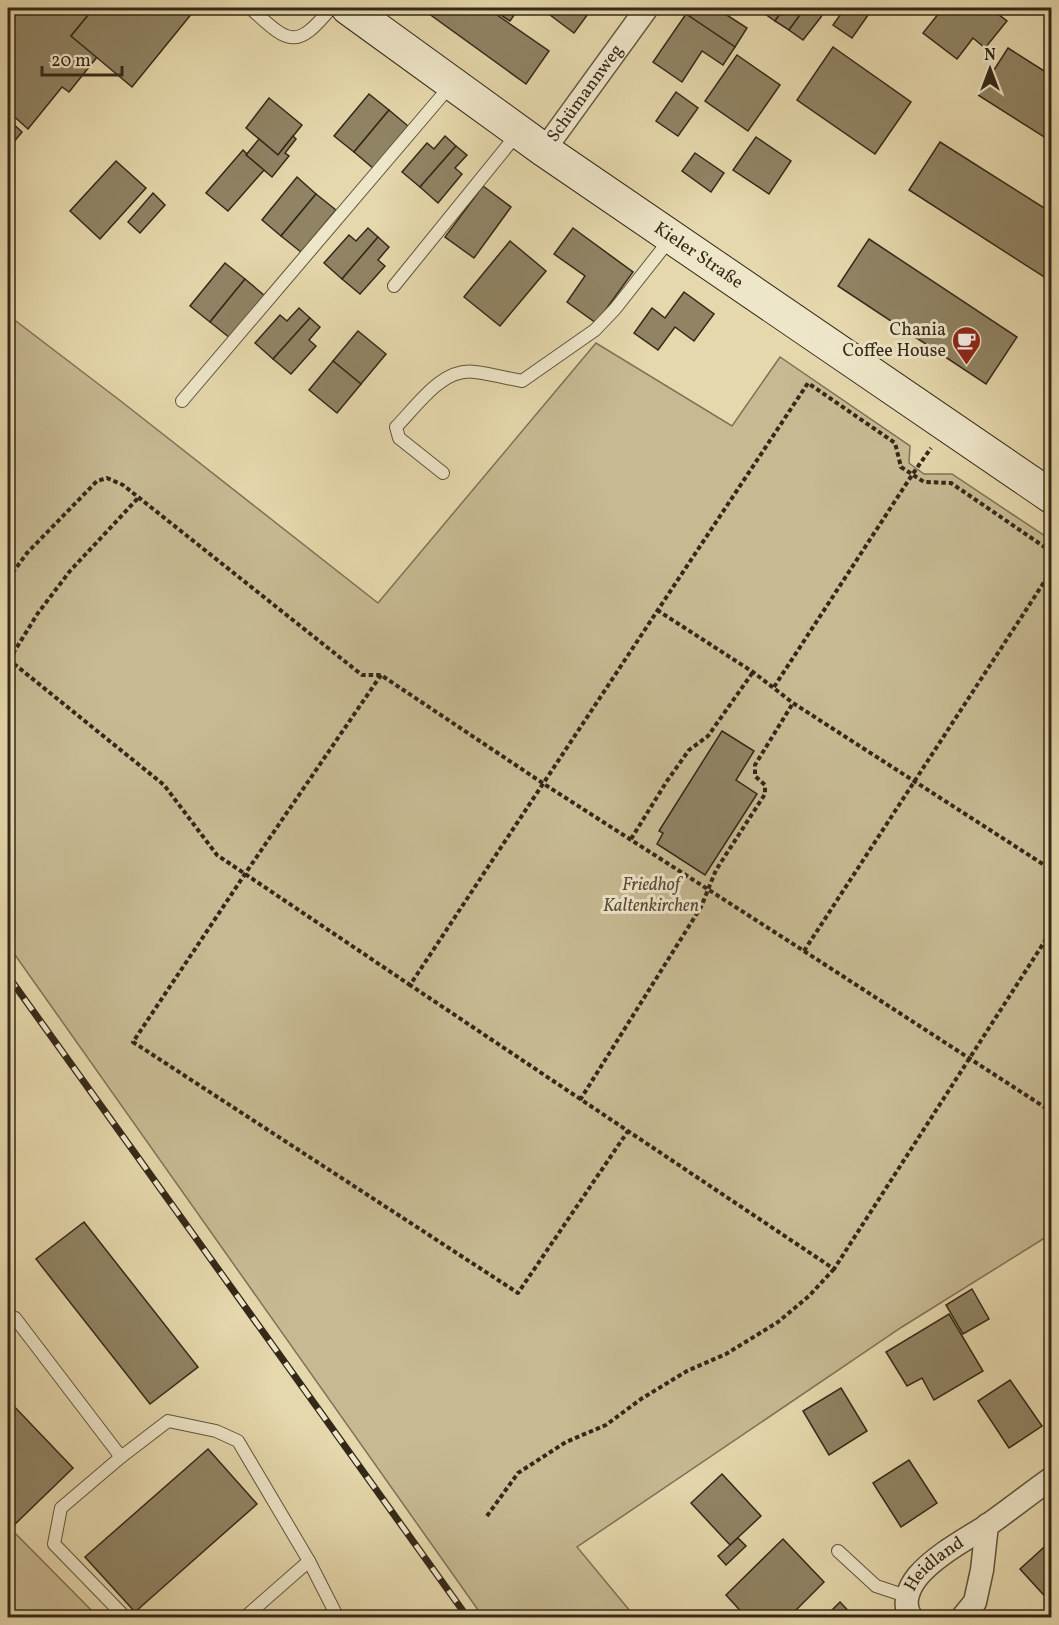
<svg xmlns="http://www.w3.org/2000/svg" width="1059" height="1625" viewBox="0 0 1059 1625" font-family="Vollkorn,serif">
<rect width="100%" height="100%" fill="#e5d8ac"/>
<filter id="stains"><feTurbulence type="fractalNoise" baseFrequency=".00333" numOctaves="4"/><feColorMatrix values="0 0 0 0 .2 0 0 0 0 .09 0 0 0 0 .02 0 0 0 .5 -.17"/></filter>
<radialGradient id="worn" r=".72"><stop offset=".6" stop-color="#630" stop-opacity="0"/><stop offset="1" stop-color="#630" stop-opacity=".3"/></radialGradient>
<g fill="#c7ba93" stroke="#7e7156" stroke-width="1.5">
<path d="M8,315L122,402L378,603L596,343L732,426L780,357L910,446L909,463L924,474H952L1051,540V1234L902,1327L577,1547L635,1617H483L8,945Z"/>
<path d="M8,1526L98,1617H8Z"/>
</g>
<g fill="#908465" stroke="#342818" stroke-width="1.5">
<path d="M17,8H94L71,36L97,57L69,92L62,87L28,129L8,111V19Z"/>
<path d="M94,8H216L217,13L193,12L132,87L71,36Z"/>
<path d="M421,8H487L549,51L526,84Z"/>
<path d="M490,8H519L510,21Z"/>
<path d="M550,8H588L591,10L574,33L546,12Z"/>
<path d="M690,8H716L747,28L735,47L686,14Z"/>
<path d="M764,8H784L775,21L761,11Z"/>
<path d="M784,8H805L789,30L775,21Z"/>
<path d="M805,8H825L821,17L803,40L789,30Z"/>
<path d="M845,8H873L852,38L833,25Z"/>
<path d="M943,8H990L1007,21L985,48L973,38L957,59L923,33Z"/>
<path d="M686,14L735,47L723,65L702,51L682,82L653,62Z"/>
<path d="M833,47L911,102L875,154L797,100Z"/>
<path d="M1008,48L1052,76V142L978,95Z"/>
<path d="M737,55L780,85L748,131L705,101Z"/>
<path d="M676,92L698,108L678,136L656,121Z"/>
<path d="M369,94L389,110L354,152L334,136Z"/>
<path d="M269,98L302,125L278,155L246,128Z"/>
<path d="M389,110L408,126L374,169L354,152Z"/>
<path d="M8,119L22,132L8,149Z"/>
<path d="M293,136L296,139L285,153L289,156L272,177L246,155L259,139L278,155Z"/>
<path d="M445,136L456,146L420,187L402,172L427,143L434,149Z"/>
<path d="M756,137L791,161L769,194L733,170Z"/>
<path d="M940,142L1052,213V282L909,190Z"/>
<path d="M456,146L467,155L455,168L462,174L438,203L420,187Z"/>
<path d="M243,150L247,154L246,155L264,170L228,211L206,193Z"/>
<path d="M695,153L724,173L711,192L682,171Z"/>
<path d="M116,161L146,188L100,239L70,211Z"/>
<path d="M297,177L316,194L281,236L262,220Z"/>
<path d="M483,186L511,207L474,258L445,237Z"/>
<path d="M153,193L165,205L140,233L128,222Z"/>
<path d="M316,194L336,210L301,252L281,236Z"/>
<path d="M368,228L378,237L342,279L324,263L349,235L356,241Z"/>
<path d="M573,228L633,272L596,323L567,302L585,276L554,254Z"/>
<path d="M378,237L389,247L378,260L385,266L360,294L342,279Z"/>
<path d="M869,239L1017,337L986,384L838,286Z"/>
<path d="M510,241L546,271L500,326L464,297Z"/>
<path d="M225,263L245,279L210,322L190,306Z"/>
<path d="M245,279L265,296L230,338L210,322Z"/>
<path d="M684,292L714,314L694,341L675,327L658,350L634,333L652,308L665,318Z"/>
<path d="M299,308L310,318L273,359L255,343L280,315L287,321Z"/>
<path d="M310,318L320,327L309,340L316,346L291,374L273,359Z"/>
<path d="M358,331L386,354L361,384L333,361Z"/>
<path d="M333,361L361,384L337,413L309,390Z"/>
<path d="M722,731L754,751L736,780L757,794L705,875L657,844L663,833L659,831Z"/>
<path d="M84,1222L198,1367L150,1404L36,1259Z"/>
<path d="M972,1289L989,1319L963,1334L946,1305Z"/>
<path d="M949,1314L983,1371L934,1400L922,1378L907,1386L886,1352Z"/>
<path d="M1010,1380L1042,1426L1009,1448L978,1401Z"/>
<path d="M841,1388L867,1431L829,1455L803,1411Z"/>
<path d="M8,1400L73,1468L11,1528L8,1525Z"/>
<path d="M208,1449L257,1504L135,1612L85,1557Z"/>
<path d="M909,1460L937,1503L901,1527L873,1483Z"/>
<path d="M722,1474L761,1516L730,1545L691,1503Z"/>
<path d="M738,1538L746,1546L726,1565L718,1556Z"/>
<path d="M783,1539L824,1582L788,1618H747L726,1595Z"/>
<path d="M1052,1540V1604L1020,1569Z"/>
<path d="M840,1602L855,1618H824Z"/>
</g>
<g fill="none" stroke-linecap="round" stroke-linejoin="round">
<defs>
<g id="service">
<path d="M250,8C288,42 295,52 331,8"/>
<path d="M394,286L518,133"/>
<path d="M182,401L451,85"/>
<path d="M443,473L399,438L396,427C417,406 442,367 475,372C491,374 506,378 522,381L595,330L615,309L671,238"/>
<path d="M15,1318L121,1457L61,1508L54,1544L126,1618"/>
<path d="M121,1457L168,1421L216,1431L238,1441L309,1561L244,1618"/>
<path d="M838,1551L876,1586L906,1596"/>
<path d="M309,1561L338,1618"/>
</g>
<g id="minor">
<path id="s1" d="M544,150L647,8"/>
<path id="s2" d="M912,1618C901,1605 909,1587 918,1576C935,1556 963,1541 985,1527C1008,1511 1029,1494 1052,1478"/>
<path d="M962,1618L975,1602L982,1570L987,1525"/>
</g>
<g id="secondary">
<path id="s3" d="M348,8L544,150L1052,497"/>
</g>
</defs>
<use href="#service" stroke="#60543d" stroke-width="14"/>
<use href="#minor" stroke="#60543d" stroke-width="25"/>
<use href="#secondary" stroke="#342818" stroke-width="35"/>
<g stroke="#342818" stroke-width="4" stroke-dasharray="4.5 3" stroke-linecap="butt">
<path d="M1052,552L951,483L924,482L901,467L895,443L808,383L410,985L834,1269L1052,930"/>
<path d="M8,579L27,553L97,481L107,478L123,485L362,675H381L544,784L804,951L1052,1112"/>
<path d="M657,610L753,672L793,703L1052,870"/>
<path d="M8,659L164,785L217,855L410,985"/>
<path d="M9,660L38,613L70,571L139,497"/>
<path d="M381,675L245,874L133,1042L518,1293L628,1131"/>
<path d="M774,687L912,475L931,448"/>
<path d="M631,839L667,781L689,750L708,736L753,672"/>
<path d="M804,951L1052,570"/>
<path d="M580,1100L701,907L716,870L765,794V785L755,776V765L793,703"/>
<path d="M487,1516L518,1473L566,1442L606,1425L641,1399L687,1371L726,1354L778,1322L809,1296L834,1269"/>
</g>
<use href="#service" stroke="#eee6c9" stroke-width="12"/>
<use href="#minor" stroke="#eee6c9" stroke-width="22"/>
<use href="#secondary" stroke="#eee6c9" stroke-width="33"/>
<defs>
<path id="rail" d="M8,976L468,1618"/>
</defs>
<use href="#rail" stroke="#342818" stroke-width="7"/>
<use href="#rail" stroke="#eee6c9" stroke-width="4.5" stroke-dasharray="14" stroke-linecap="butt"/>
</g>
<defs>
<symbol id="cafe-pin" viewBox="-11 -11 22 30"><path d="M0 17L-7.5 6A9.5 9.5 0 1 1 7.5 6Z" fill="#8f2418" stroke="#eee6c9"/><path d="M-5.5-4.5H6V0H3Q3 3.5 0 3.5H-2.5Q-5.5 3.5-5.5 0ZM3-3.2v2h1.7v-2ZM-6 4.5H4V6H-6Z" fill="#fff"/></symbol>
</defs>
<g fill-rule="evenodd">
<use href="#cafe-pin" x="950" y="324" width="33" height="45"/>
</g>
<g text-anchor="middle" dominant-baseline="central" stroke-width="6" stroke-linejoin="round" paint-order="stroke">
<g font-size="18" fill="#342818" stroke="#eee6c9">
<text stroke="none"><textPath href="#s1" startOffset="70">Schümannweg</textPath></text>
<text stroke="none"><textPath href="#s3" startOffset="429">Kieler Straße</textPath></text>
<text stroke="none"><textPath href="#s2" startOffset="66">Heidland</textPath></text>
</g>
<g font-size="18" fill="#342818" stroke="#eee6c9" text-anchor="end">
<text x="946" y="330">Chania<tspan x="946" dy="21">Coffee House</tspan></text>
</g>
<g font-size="18" font-style="italic" fill="#594c37" stroke="#eee6c9">
<text x="651" y="885">Friedhof<tspan x="651" dy="21">Kaltenkirchen</tspan></text>
</g>
</g>
<rect width="1059" height="1625" fill="none" stroke="#e5d8ac" stroke-width="30"/>
<rect x="9" y="9" width="1041" height="1607" fill="none" stroke="#342818" stroke-width="3"/>
<rect x="15" y="15" width="1029" height="1595" fill="none" stroke="#342818" stroke-width="1.5"/>
<g transform="translate(990 69)" stroke="#eee6c9" stroke-width="4.5" paint-order="stroke">
<path d="M0-4.5L10 22L0 15L-10 22Z" fill="#342818"/>
<text y="-9" font-size="16" font-weight="bold" text-anchor="middle" fill="#342818">N</text>
</g>
<path d="M42 66v9h80v-9" fill="none" stroke="#342818" stroke-width="3"/>
<text x="51" y="66" font-size="18" fill="#342818" stroke="#eee6c9" stroke-width="4.5" paint-order="stroke">20 m</text>
<rect width="100%" height="100%" filter="url(#stains)"/>
<rect width="100%" height="100%" fill="url(#worn)"/>
</svg>
